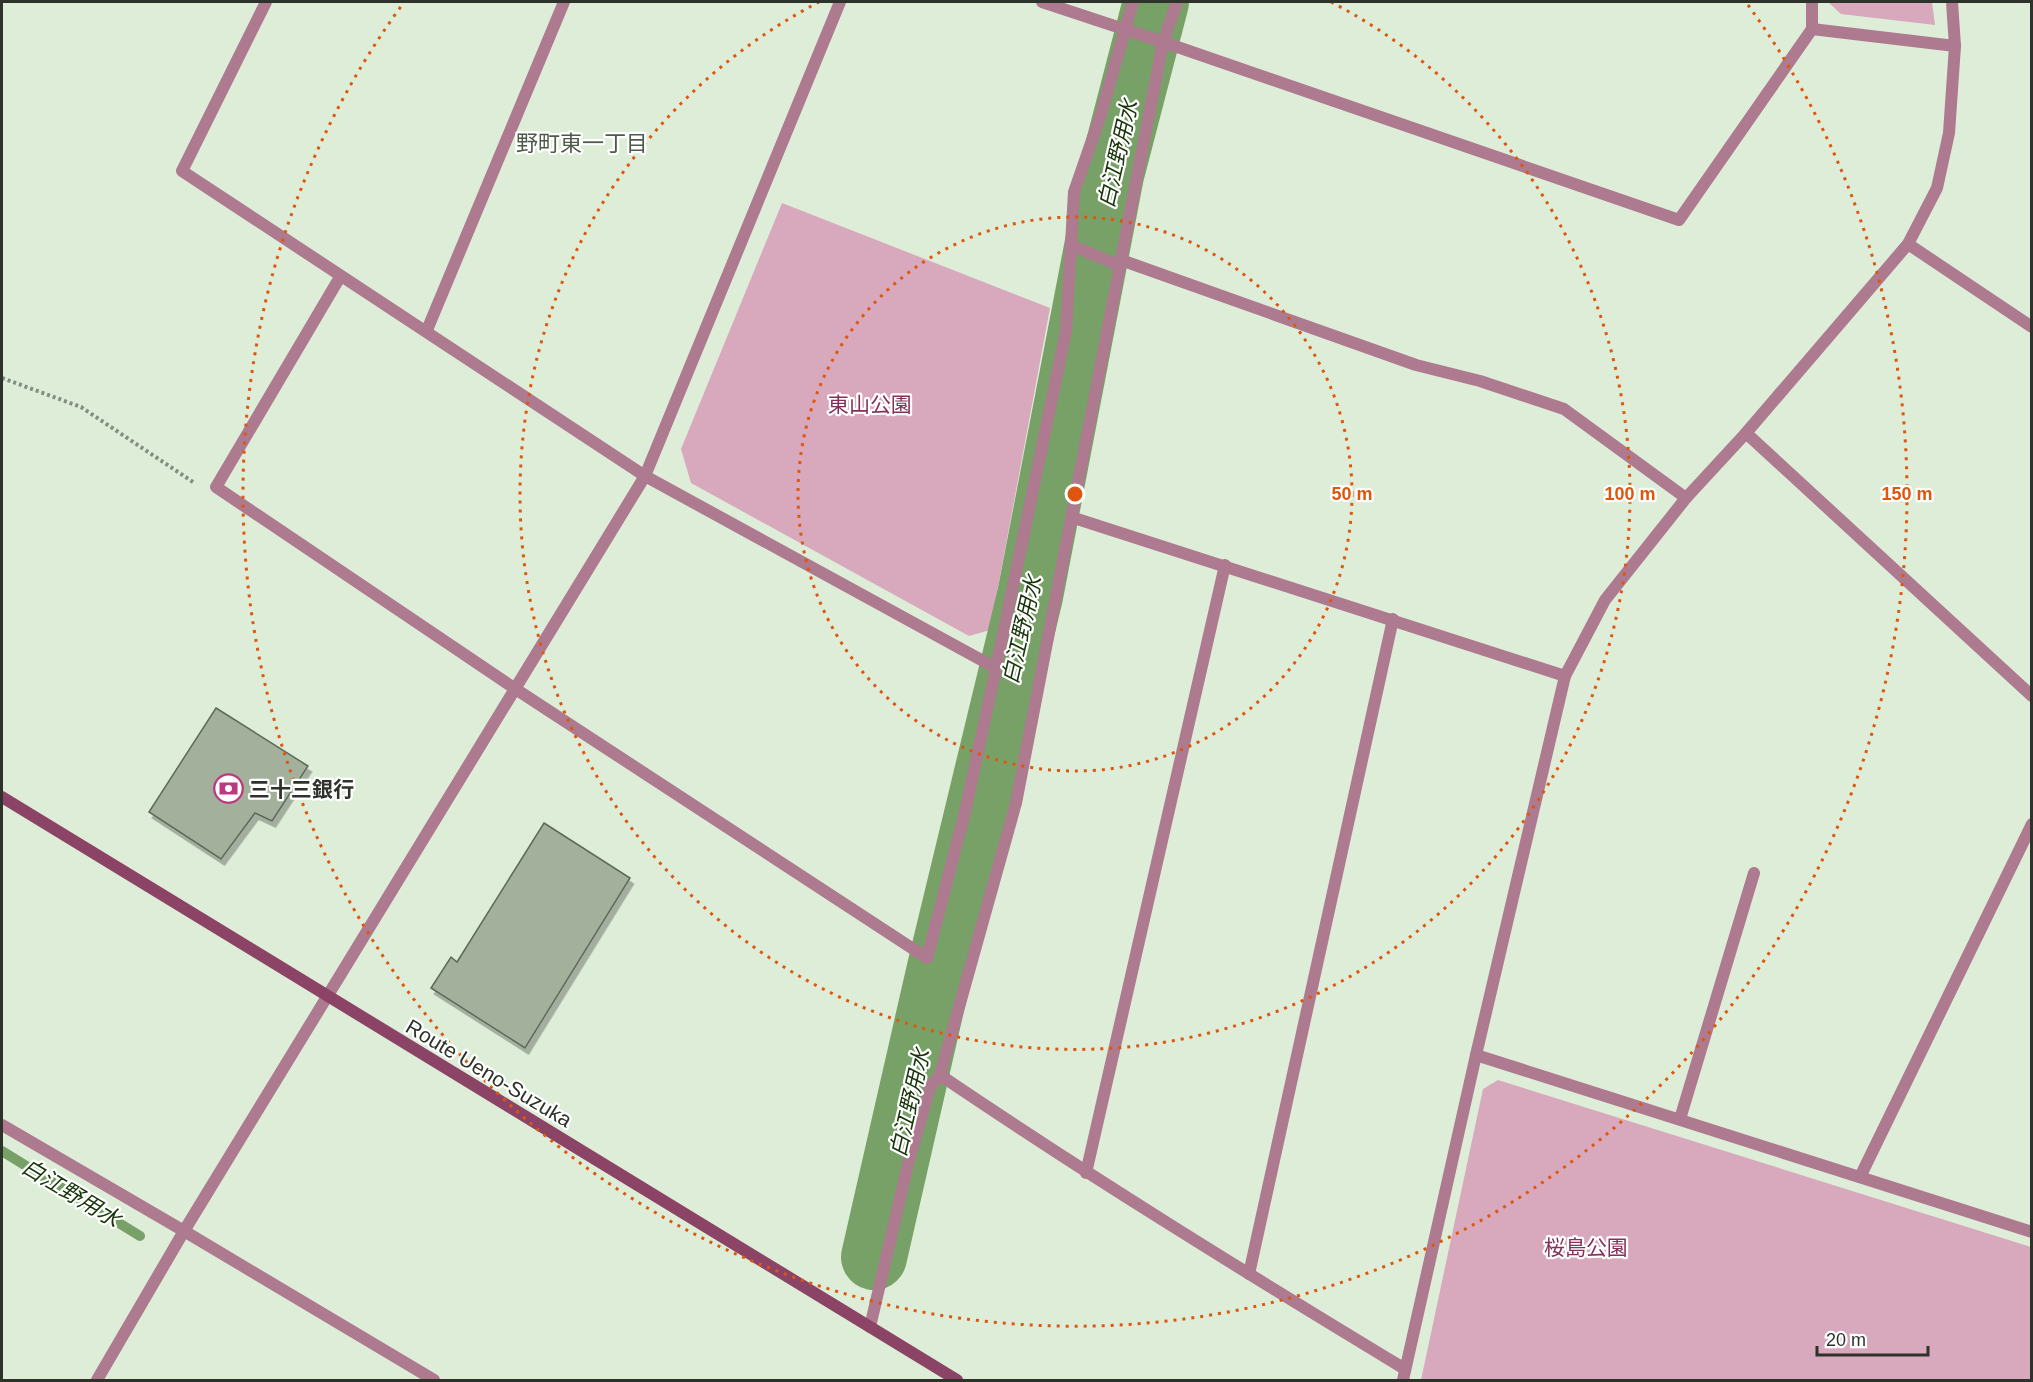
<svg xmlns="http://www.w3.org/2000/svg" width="2033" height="1382" viewBox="0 0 2033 1382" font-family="Helvetica,'Noto Sans JP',sans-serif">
<defs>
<filter id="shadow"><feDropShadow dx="3.5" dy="6" stdDeviation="0" flood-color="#0004"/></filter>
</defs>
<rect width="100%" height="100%" fill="#deedd8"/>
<g fill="#d8a9bc">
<path d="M1828,2H1932L1935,25L1841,14Z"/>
<path d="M782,203L1050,308L990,630L969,636L691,483L681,449Z"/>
<path d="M1498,1080L2031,1247V1380H1421L1483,1089Z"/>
</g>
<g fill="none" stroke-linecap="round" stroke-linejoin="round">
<path stroke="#78a167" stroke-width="10" d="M2,1151L140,1236"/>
<path stroke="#78a167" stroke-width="66" d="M874,1257L940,968L1030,596L1111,175L1156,2"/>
</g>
<g fill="#a2b09c" stroke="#5d6a58" stroke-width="1.5" filter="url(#shadow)">
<path d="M216,708L308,766L272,821L255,813L221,859L149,812Z"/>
<path d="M544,823L630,878L525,1048L431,988L451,957L457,962Z"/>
</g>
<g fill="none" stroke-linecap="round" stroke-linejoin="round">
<path stroke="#848e80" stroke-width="4" stroke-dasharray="3 3" stroke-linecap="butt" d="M2,378L81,407L193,482"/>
<path stroke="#ad7a90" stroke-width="12" d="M870,1327L908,1164L930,1087L940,1075"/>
<g stroke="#ad7a90" stroke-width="12">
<path d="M266,2L182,171L645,476L184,1231L434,1380"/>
<path d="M840,2L645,476L996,668L1066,331L1074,192L1100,117L1133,2"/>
<path d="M1042,2L1163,42L1121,260"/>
<path d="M1177,2L1163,42L1679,220L1812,29L1955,46"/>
<path d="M1812,29V2"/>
<path d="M1908,244L2032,327"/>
<path d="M1071,245L1120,266"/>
<path d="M340,277L216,487L514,688L927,958L965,812L996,668"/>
<path d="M427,330L564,2"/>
<path d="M1746,433L2032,696"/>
<path d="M1071,517L1565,676L1476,1055L1403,1380"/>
<path d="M1565,676L1605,600L1686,498L1746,433L1908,244L1937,188L1949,133L1955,46L1952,2"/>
<path d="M1476,1055L2032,1232"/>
<path d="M1680,1119L1754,873"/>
<path d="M2,1125L184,1231L97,1380"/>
<path d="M1086,1173L1225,565"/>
<path d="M1860,1177L2032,824"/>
<path d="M1249,1274L1393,619"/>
<path d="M1405,1369C1248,1274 1092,1178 940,1075L1016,803L1121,260L1416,365L1480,381L1564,409L1686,498"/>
</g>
<path stroke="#8c4466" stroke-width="12" d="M2,797L957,1380"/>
</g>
<g fill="none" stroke="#df570e" stroke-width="3" stroke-dasharray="3 6">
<circle cx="1075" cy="494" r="277"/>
<path d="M1331 2A555 555 0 1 1 819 2"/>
<path d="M1748 5A832 832 0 1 1 402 5"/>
</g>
<defs>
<symbol id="bank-ring" viewBox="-11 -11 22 22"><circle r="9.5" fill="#fff" stroke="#bd397f" stroke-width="1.5"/><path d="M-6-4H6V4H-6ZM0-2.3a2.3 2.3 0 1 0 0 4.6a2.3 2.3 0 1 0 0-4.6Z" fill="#bd397f"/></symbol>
</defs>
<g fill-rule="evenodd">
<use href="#bank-ring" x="212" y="772" width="33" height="33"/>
</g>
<g text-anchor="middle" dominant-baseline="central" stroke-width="4.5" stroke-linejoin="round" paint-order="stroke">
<g font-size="21" fill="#84305a" stroke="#fff">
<text x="870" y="404">東山公園</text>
<text x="1586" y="1247">桜島公園</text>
</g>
<g font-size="21" font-weight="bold" fill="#2d332b" stroke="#fff" text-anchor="start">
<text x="249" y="789">三十三銀行</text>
</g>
<g font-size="21" fill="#2d332b" stroke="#fff">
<text transform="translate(489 1073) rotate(31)">Route Ueno-Suzuka</text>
</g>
<g font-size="22" fill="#4f5b49" stroke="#fff">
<text x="582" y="143">野町東一丁目</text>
</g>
<g font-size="22" font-style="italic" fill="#19350a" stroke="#fff">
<text transform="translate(1118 154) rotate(-77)">白江野用水</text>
<text transform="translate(1022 630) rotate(-77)">白江野用水</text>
<text transform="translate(910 1103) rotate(-77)">白江野用水</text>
<text transform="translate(71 1193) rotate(31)">白江野用水</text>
</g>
</g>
<circle cx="1075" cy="494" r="9" fill="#df570e" stroke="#fff" stroke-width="3"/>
<g font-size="18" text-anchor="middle" font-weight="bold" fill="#df570e" stroke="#fff" stroke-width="4.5" stroke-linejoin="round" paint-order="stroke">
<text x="1352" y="500">50 m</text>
<text x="1630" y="500">100 m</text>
<text x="1907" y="500">150 m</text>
</g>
<rect width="2033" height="1382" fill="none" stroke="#2d332b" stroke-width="6"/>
<path d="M1817 1346v9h111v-9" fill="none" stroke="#2d332b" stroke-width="3"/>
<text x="1826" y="1346" font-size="18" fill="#2d332b" stroke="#ffffff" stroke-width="4.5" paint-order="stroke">20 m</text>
</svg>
